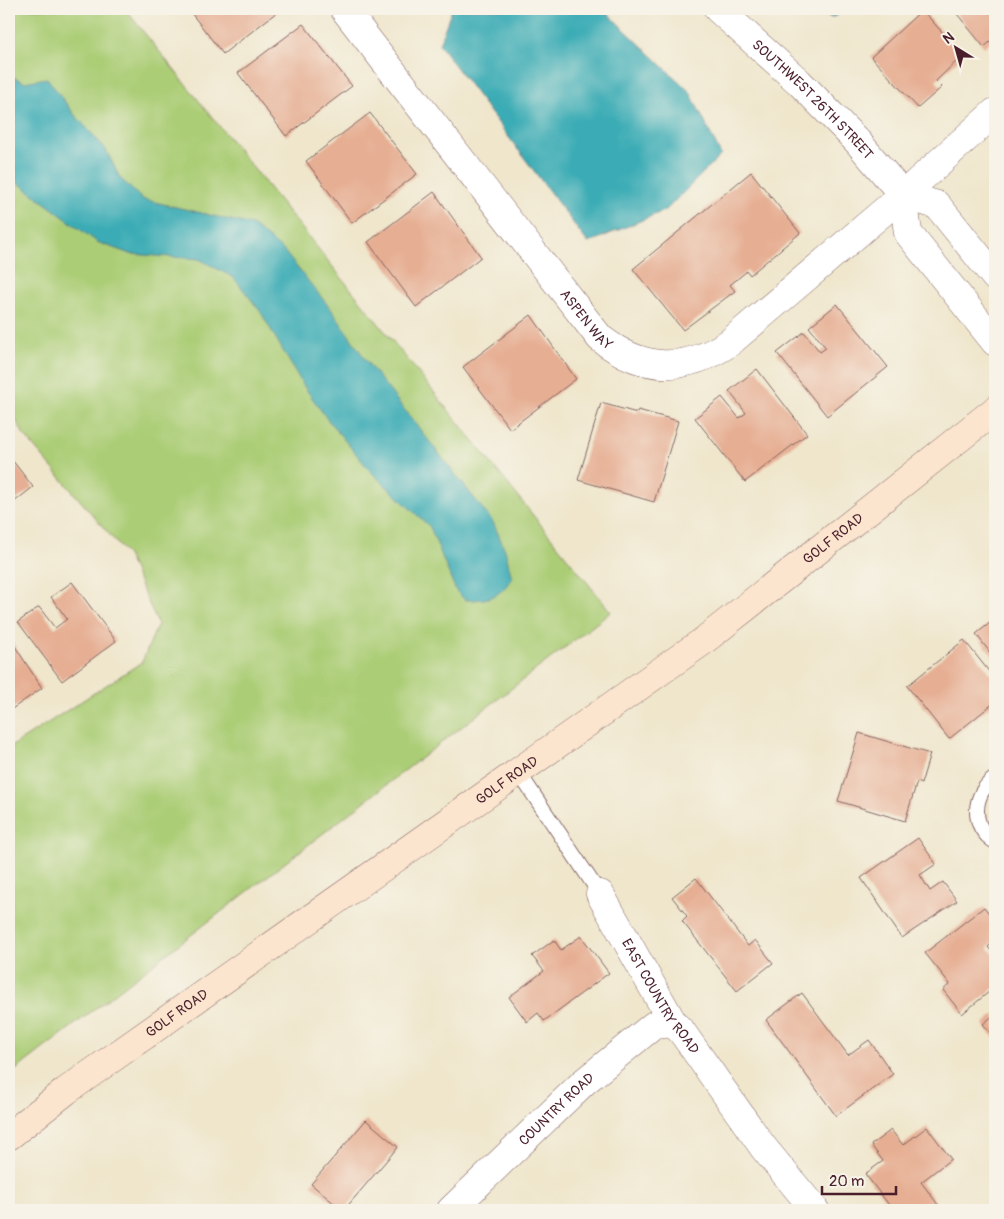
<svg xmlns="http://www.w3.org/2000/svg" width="1004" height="1219" viewBox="0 0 1004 1219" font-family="Pangolin,sans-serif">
<rect width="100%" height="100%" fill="#f7f3e8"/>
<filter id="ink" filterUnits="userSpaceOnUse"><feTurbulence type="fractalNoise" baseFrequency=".02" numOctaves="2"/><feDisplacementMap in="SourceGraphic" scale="10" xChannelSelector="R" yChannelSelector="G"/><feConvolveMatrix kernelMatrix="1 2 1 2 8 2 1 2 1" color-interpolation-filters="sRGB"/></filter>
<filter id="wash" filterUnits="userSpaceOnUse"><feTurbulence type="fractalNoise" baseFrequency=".0096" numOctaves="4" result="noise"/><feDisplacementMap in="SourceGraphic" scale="20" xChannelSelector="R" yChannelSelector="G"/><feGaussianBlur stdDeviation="1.12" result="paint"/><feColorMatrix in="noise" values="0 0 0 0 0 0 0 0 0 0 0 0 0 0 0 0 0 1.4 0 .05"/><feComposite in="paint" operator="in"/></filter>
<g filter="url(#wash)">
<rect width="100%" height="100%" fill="#efe6cc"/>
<path fill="#abcd76" stroke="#7a7650" d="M9,9H125L611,612L9,1075V748L142,662L158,624L127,555L24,435L9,407Z"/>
<g fill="#3bacb5" stroke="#426670">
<path d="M452,9H603L690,92L721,155L666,210L588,243L439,44Z"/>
<path d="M818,9H850L831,18Z"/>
<path d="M9,75L24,82L47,78L74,114L105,148L120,178L142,199L252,225L283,250L331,309L370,366L493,522L505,550L512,578C499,598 489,600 465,600L456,591L430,527L371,472L327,419L303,385L260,311L234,278L199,259L130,254L97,242L17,182L12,169L9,167Z"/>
</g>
<g id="blocks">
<g fill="#e6ae93">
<path d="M188,9H281L223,54Z"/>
<path d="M953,9H995V38L984,47Z"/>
<path d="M922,10L963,55L936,81L942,87L918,108L871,57Z"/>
<path d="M303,24L352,86L286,136L238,73Z"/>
<path d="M370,113L417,174L352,223L306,161Z"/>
<path d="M751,172L800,233L750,275L747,271L730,285L735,291L683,330L633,269Z"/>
<path d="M434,192L481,257L416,307L368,242Z"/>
<path d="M837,304L888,367L827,416L777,353L804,332L820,352L826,348L809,327Z"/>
<path d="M531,315L576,379L510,429L463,367Z"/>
<path d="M757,369L807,434L745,482L695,418L722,397L739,418L746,413L729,391Z"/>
<path d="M601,403L637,413L638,410L678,421L654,502L578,480Z"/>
<path d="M9,456L33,487L9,506Z"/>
<path d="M72,582L116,641L62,681L18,622L39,607L55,628L67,619L51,597Z"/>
<path d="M995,619V659L976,634Z"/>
<path d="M9,637L42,688L9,711Z"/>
<path d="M964,640L995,679V702L949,739L907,686Z"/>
<path d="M859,733L930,754L921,784L917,782L905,821L838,801Z"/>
<path d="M918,838L936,864L920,875L930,891L943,882L957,901L902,938L861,878Z"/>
<path d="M696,878L748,946L755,940L773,963L737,991L682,921L687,916L672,897Z"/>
<path d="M984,907L995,921V941L988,947L995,956V987L962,1014L943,990L950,984L925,953Z"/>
<path d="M581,936L609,973L544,1021L538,1013L527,1022L509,997L544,971L532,956L554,940L561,950Z"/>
<path d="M802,993L848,1055L869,1040L893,1074L836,1116L766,1020Z"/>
<path d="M995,1014V1039L983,1024Z"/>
<path d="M366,1120L398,1147L344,1210H342L311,1184Z"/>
<path d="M927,1127L951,1159L921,1182L942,1210H893L865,1174L883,1161L871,1145L891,1130L903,1145Z"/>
</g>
</g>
</g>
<g filter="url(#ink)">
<use href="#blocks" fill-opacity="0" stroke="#846563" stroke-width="1"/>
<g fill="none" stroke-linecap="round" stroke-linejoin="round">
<defs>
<g id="lane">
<path d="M519,773L600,894"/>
<path d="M995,778C972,794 970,827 995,842"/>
</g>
<g id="street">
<path id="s1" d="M344,9L600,338C642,371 684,373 729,343L903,195L995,112"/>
<path id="s2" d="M718,9L799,82L857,141L903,195L937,205L995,277"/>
<path d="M903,195L908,233L995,342"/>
<path id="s3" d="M600,894L673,1023L682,1032L763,1147L815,1210"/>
<path id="s4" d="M451,1210L584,1082L654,1025L673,1023"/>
</g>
<g id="secondary">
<path id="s5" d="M9,1136L66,1091L702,642L995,410"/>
</g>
</defs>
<use href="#lane" stroke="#846563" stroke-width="16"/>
<use href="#street" stroke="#846563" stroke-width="29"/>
<use href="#secondary" stroke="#846563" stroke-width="29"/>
<use href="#lane" stroke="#fff" stroke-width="14"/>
<use href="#street" stroke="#fff" stroke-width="28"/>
<use href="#secondary" stroke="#fbe5cf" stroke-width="28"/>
</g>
</g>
<g text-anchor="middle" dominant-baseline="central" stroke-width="4" stroke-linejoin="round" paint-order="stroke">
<g font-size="14" fill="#4a1f2b" stroke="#f7f3e8">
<text stroke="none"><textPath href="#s2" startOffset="131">SOUTHWEST 26TH STREET</textPath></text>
<text stroke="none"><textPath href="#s1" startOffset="394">ASPEN WAY</textPath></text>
<text stroke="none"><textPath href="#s5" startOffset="1018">GOLF ROAD</textPath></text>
<text stroke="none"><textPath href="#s5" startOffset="612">GOLF ROAD</textPath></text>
<text stroke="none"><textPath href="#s3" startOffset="119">EAST COUNTRY ROAD</textPath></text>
<text stroke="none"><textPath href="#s5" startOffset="208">GOLF ROAD</textPath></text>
<text stroke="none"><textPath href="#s4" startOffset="146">COUNTRY ROAD</textPath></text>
</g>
</g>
<rect width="1004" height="1219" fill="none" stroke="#f7f3e8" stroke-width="30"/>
<g transform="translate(956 48) rotate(323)" stroke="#f7f3e8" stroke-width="4" paint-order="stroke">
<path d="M0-4L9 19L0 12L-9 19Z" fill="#4a1f2b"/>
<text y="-8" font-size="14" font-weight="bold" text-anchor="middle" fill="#4a1f2b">N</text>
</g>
<path d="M822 1186v8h74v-8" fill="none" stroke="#4a1f2b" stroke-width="2.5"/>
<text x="829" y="1186" font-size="15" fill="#4a1f2b" stroke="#f7f3e8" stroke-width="4" paint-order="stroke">20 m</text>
</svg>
